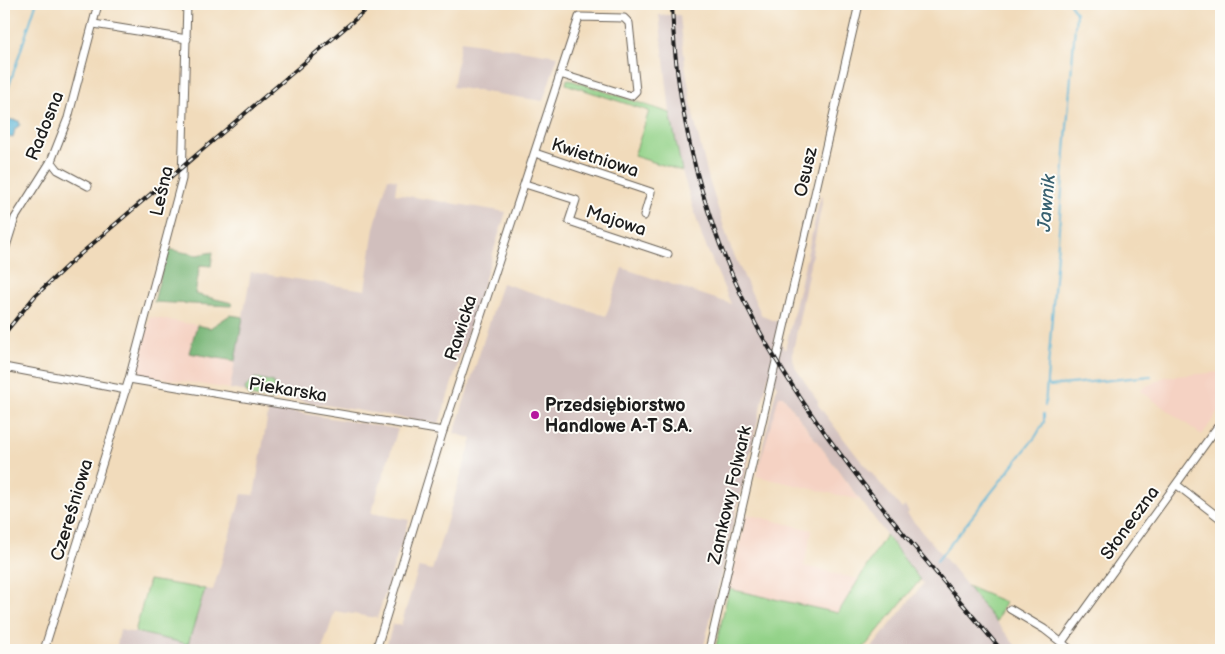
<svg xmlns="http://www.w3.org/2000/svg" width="1225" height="654" viewBox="0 0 1225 654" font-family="'Balsamiq Sans',sans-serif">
<rect width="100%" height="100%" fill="#fdfcf7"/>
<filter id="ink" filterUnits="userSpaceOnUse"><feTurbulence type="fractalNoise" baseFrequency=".02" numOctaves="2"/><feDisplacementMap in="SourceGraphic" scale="10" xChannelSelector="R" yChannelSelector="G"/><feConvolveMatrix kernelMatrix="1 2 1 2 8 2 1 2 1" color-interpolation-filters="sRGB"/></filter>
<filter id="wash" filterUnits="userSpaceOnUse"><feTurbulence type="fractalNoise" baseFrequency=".0096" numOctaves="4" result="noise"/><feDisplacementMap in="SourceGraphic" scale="20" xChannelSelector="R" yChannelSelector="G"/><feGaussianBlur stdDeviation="1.12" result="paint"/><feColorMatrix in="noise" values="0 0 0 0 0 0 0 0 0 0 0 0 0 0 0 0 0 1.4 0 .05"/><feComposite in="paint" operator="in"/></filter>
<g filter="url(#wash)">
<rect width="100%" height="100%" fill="#f1dbbb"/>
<g fill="#f5d2c3">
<path d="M150,317L197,325L189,353L235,361L230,389L135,374Z"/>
<path d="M1221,372V408L1202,435L1139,390L1164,377Z"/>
<path d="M779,395L783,396L860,500L756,476Z"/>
<path d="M747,514L812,530L804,566L858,579L838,613L729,589Z"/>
</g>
<g fill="#d1bfbd">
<path d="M659,15H680L685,65L694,119L709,180L730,246L762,316L777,322L810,192L777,337L785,350L821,195L823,198L792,356L796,369L818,401V405L857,456L902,509L905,506L909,512L907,514L940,552L1019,650H870L923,584L783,396H779L756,476L777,386L769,374L703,650H385L393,624L401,625L419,567L432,570L472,439L454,433L502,283L606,316L622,268L731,304L702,237L682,171L670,113Z"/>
<path d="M461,41L558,56L543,101L453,87Z"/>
<path d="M388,178L397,180L395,194L506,212L439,424L230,389L251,272L365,290L374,228Z"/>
<path d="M269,408L398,429L371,513L409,520L377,618L335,611L322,650H116L120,630L188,643L205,589L213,590L242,494L254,495Z"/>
</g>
<g fill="#93d288" stroke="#587752">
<path d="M567,79L670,113L682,171L634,156L649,111L566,84Z"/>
<path d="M255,378L273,382L277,394L273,400L248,396L245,388Z"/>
<path d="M886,535L920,580L862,650H715L729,589L838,613Z"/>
<path d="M149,580L205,589L188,644L135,632Z"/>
<path d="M967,586L1005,602L996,622Z"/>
</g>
<g fill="#76b474" stroke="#496848">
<path d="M167,249L197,255L213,252L211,266L200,265L195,294L232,303L231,306L154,302Z"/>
<path d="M230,315L243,317L235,361L189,353L197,325L210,328Z"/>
</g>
<path fill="#57b3d5" stroke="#3a6878" d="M6,119L19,121L20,125L15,129L13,138L4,136Z"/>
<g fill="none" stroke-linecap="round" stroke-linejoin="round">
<g stroke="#57b3d5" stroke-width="2">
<path d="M4,101L36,4"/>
<path d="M1047,384L1050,386L1151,376"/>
<path d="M1045,406L1076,13L1070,4"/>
<path d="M937,561L1036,436L1044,422V414"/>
</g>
</g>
</g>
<g filter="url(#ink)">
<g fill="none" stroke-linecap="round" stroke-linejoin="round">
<defs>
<g id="minor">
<path d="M94,24L187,39"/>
<path d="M535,153L651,192L644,216"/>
<path d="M51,161L58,170L88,186"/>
<path d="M525,184L576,200L569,221L668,254"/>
<path d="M4,253L15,218L51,161L68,118L98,4"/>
<path d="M4,367L126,390"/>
<path d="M129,379L443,431"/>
<path d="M1177,485L1221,519"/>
<path d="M1010,609L1044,629L1071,650"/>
<path d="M1062,642L1221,422"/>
<path d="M44,650L129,379L182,179L187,4"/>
<path d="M376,650L443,431L579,17L624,18L629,23L636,91L631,96L560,74"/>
<path d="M709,650L859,4"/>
</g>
</defs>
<use href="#minor" stroke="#675f54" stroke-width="9"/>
<use href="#minor" stroke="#fff" stroke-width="7"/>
<defs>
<g id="rail">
<path d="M672,4C676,129 712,256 778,363C841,466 924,557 1001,650"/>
<path d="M4,334L35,296L70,263L373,4"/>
</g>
</defs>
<use href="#rail" stroke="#1c1c1c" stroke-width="4"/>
<use href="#rail" stroke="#fdfcf7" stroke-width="2" stroke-dasharray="5.5" stroke-linecap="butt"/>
</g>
</g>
<circle fill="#b5179e" stroke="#fdfcf7" stroke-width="2" cx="535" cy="415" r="5"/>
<g text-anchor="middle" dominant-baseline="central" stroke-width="4" stroke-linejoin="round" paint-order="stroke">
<g font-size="18" fill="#1c1c1c" stroke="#fdfcf7">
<text transform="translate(45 126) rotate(-68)">Radosna</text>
<text transform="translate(595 158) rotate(18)">Kwietniowa</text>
<text transform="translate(806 172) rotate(-77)">Osusz</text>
<text transform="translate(162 191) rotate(-77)">Leśna</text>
<text transform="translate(616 221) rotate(18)">Majowa</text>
<text transform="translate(461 328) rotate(-72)">Rawicka</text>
<text transform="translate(288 390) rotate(9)">Piekarska</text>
<text transform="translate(730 495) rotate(-77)">Zamkowy Folwark</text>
<text transform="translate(72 510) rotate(-73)">Czereśniowa</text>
<text transform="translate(1130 523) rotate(-54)">Słoneczna</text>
</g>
<g font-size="18" font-weight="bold" fill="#1c1c1c" stroke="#fdfcf7" text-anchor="start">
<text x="545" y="405">Przedsiębiorstwo<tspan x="545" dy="21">Handlowe A-T S.A.</tspan></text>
</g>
<g font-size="19" font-style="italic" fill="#37606f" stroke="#fdfcf7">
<text transform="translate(1047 203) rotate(-85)">Jawnik</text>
</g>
</g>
<rect width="1225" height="654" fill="none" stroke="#fdfcf7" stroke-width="20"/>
</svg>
